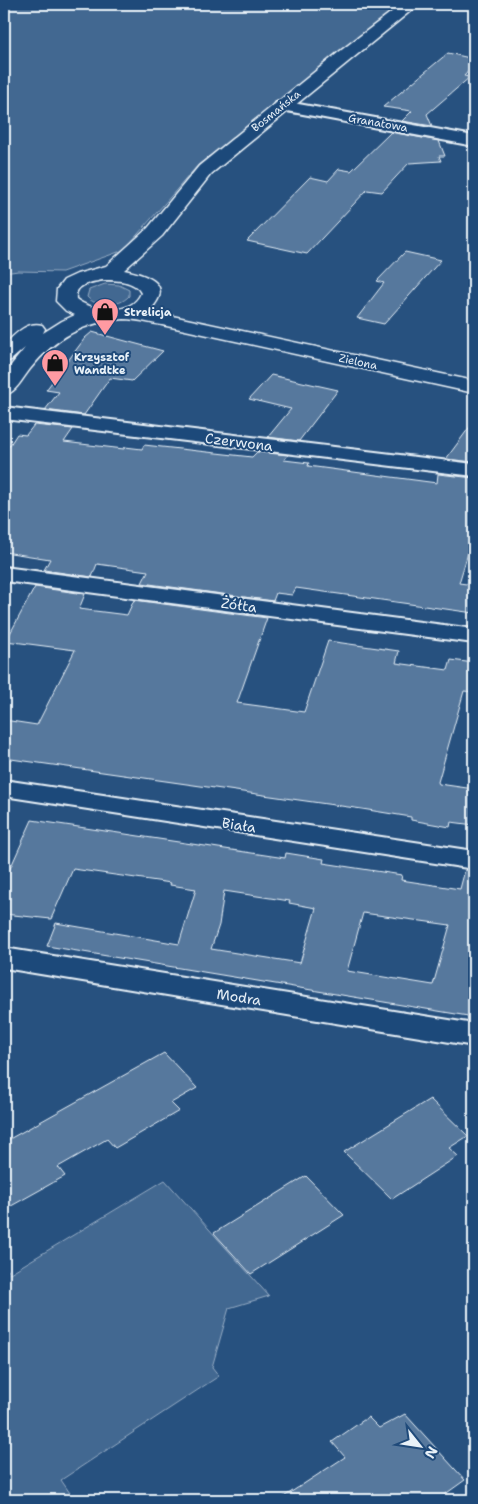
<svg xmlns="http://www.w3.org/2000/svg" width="478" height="1504" viewBox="0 0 478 1504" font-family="'Shantell Sans',sans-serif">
<rect width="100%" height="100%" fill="#27517f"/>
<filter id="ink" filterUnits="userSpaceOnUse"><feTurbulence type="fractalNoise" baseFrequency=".02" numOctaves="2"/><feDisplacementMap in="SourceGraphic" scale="10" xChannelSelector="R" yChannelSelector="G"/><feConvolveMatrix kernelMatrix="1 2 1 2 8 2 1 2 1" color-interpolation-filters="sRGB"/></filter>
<g filter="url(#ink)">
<g fill="#436891" stroke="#96acc4">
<path d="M4,4H406L198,165L124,250L62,272L18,271L4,273Z"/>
<path d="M105,284L119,285L129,290V296C119,307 97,308 87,297L89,290Z"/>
<path d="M165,1180L269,1296L229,1308L212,1367L219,1376L61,1480L74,1499L72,1500H4V1265L10,1273Z"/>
</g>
<g fill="#57789d" stroke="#e8f1f8" fill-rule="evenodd">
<path d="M448,53L474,59V65L464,76L470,77L427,114L432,126L402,121L412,111L383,107Z"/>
<path d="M391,132L439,141L445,156H439L441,161L409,163L382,192L367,190L307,254L247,241L310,177L328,181L339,169L351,171Z"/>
<path d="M405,252L441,260L384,324L357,318L384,283L377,281Z"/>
<path d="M92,332L163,351L132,381L110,378L84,415L45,410L59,392L46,390L85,338Z"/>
<path d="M271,375L338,390L299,441L268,437L291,409L249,399Z"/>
<path d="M474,421V462L446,459Z"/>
<path d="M34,425L73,429L64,442L124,449L125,447L142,449L144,445L252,457L257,452L288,455L284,460L309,463L308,466L437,483L438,474L474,478V533L459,583L474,585V613L296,588L292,595L276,593L273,601L142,583L148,571L97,564L92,577L44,570L50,559L4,552V454L17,434L26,435Z"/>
<path d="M35,587L85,594L79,609L127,615L134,600L267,618L237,703L304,712L328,641L399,651L396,663L448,670L451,660L474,663V692L464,691L438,782L439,784L474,789V825L451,822L450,827L411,820V817L362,809L4,758V720L37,725L75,650L6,641Z"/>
<path d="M32,820L285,858L286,853L324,859L323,863L402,875L401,880L460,889L465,870L474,871V1017L47,946L56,923L179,944L196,889L170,885L171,883L73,869L51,919L4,914V882ZM224,891L290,901L289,903L316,908L300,963L211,949L219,925ZM363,913L450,925L433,985L347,971Z"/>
<path d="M164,1053L197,1088L171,1103L179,1111L115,1148L107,1139L58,1167L65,1176L4,1210V1142Z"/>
<path d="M430,1099L468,1136L449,1148L458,1156L392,1199L344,1152Z"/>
<path d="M306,1176L344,1215L251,1274L214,1233Z"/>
<path d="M405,1414L465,1480L437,1500H279L345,1457L332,1442L368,1417L379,1428Z"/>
</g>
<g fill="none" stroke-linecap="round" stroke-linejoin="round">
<defs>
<g id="street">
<path d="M282,101L474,136V146L276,109L274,106L276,103Z"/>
<path d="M4,407L474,464V476L4,419Z"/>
<path d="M4,567L474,629V643L4,581Z"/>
<path d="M4,780L474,851V869L4,796Z"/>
<path d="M4,948L474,1024V1046L4,968Z"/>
</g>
<path id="secondary" d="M402,4H419L211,174L162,236L124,270C149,275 175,285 149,311L474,381V393L162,325C150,323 136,319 124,319C83,322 56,337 30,369C22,379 16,393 4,395V374L25,348L11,360L4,362V345C15,335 26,321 42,325L45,329L43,333L62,321L75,315L66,311L56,301L57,289L64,280L77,274L106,266L148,228L199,166L339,52ZM103,280C115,280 135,280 141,293C132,316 92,312 76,299C74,284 92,282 103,280Z"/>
</defs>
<use href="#street" stroke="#e8f1f8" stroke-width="4"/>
<use href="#secondary" stroke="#e8f1f8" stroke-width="3"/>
<use href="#street" fill="#1f4a7a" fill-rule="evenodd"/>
<use href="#secondary" fill="#1f4a7a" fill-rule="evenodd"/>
</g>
</g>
<defs>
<symbol id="shop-pin" viewBox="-11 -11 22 30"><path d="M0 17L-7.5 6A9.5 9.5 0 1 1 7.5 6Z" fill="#ff9aa2" stroke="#1f4a7a"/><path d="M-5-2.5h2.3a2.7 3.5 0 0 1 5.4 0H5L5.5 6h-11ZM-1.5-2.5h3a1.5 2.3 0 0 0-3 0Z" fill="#111"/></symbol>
</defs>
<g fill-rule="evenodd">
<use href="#shop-pin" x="89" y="296" width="32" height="43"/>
<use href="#shop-pin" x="39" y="347" width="32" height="43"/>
</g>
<g text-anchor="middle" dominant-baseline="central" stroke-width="4" stroke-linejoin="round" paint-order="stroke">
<g font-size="11" fill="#e8f1f8" stroke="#1f4a7a">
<text transform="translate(276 111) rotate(-39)">Bosmańska</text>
<text transform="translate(378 123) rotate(10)">Granatowa</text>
<text transform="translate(358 362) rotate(12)">Zielona</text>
</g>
<g font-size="11" font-weight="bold" fill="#e8f1f8" stroke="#1f4a7a" text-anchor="start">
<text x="124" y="312">Strelicja</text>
<text x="74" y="357">Krzysztof<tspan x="74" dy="13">Wandtke</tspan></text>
</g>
<g font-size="14" fill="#e8f1f8" stroke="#1f4a7a">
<text transform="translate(239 442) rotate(7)">Czerwona</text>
<text transform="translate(239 605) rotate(8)">Żółta</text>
<text transform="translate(239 825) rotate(9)">Biała</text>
<text transform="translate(239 997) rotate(9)">Modra</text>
</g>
</g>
<rect width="478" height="1504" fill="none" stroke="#1f4a7a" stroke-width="20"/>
<rect x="10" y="10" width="458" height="1484" fill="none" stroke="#e8f1f8" stroke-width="2" filter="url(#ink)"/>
<g transform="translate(420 1446) rotate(120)" stroke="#1f4a7a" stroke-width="4" paint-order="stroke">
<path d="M0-4L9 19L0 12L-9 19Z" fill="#e8f1f8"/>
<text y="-8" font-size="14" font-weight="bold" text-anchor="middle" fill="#e8f1f8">N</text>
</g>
</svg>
